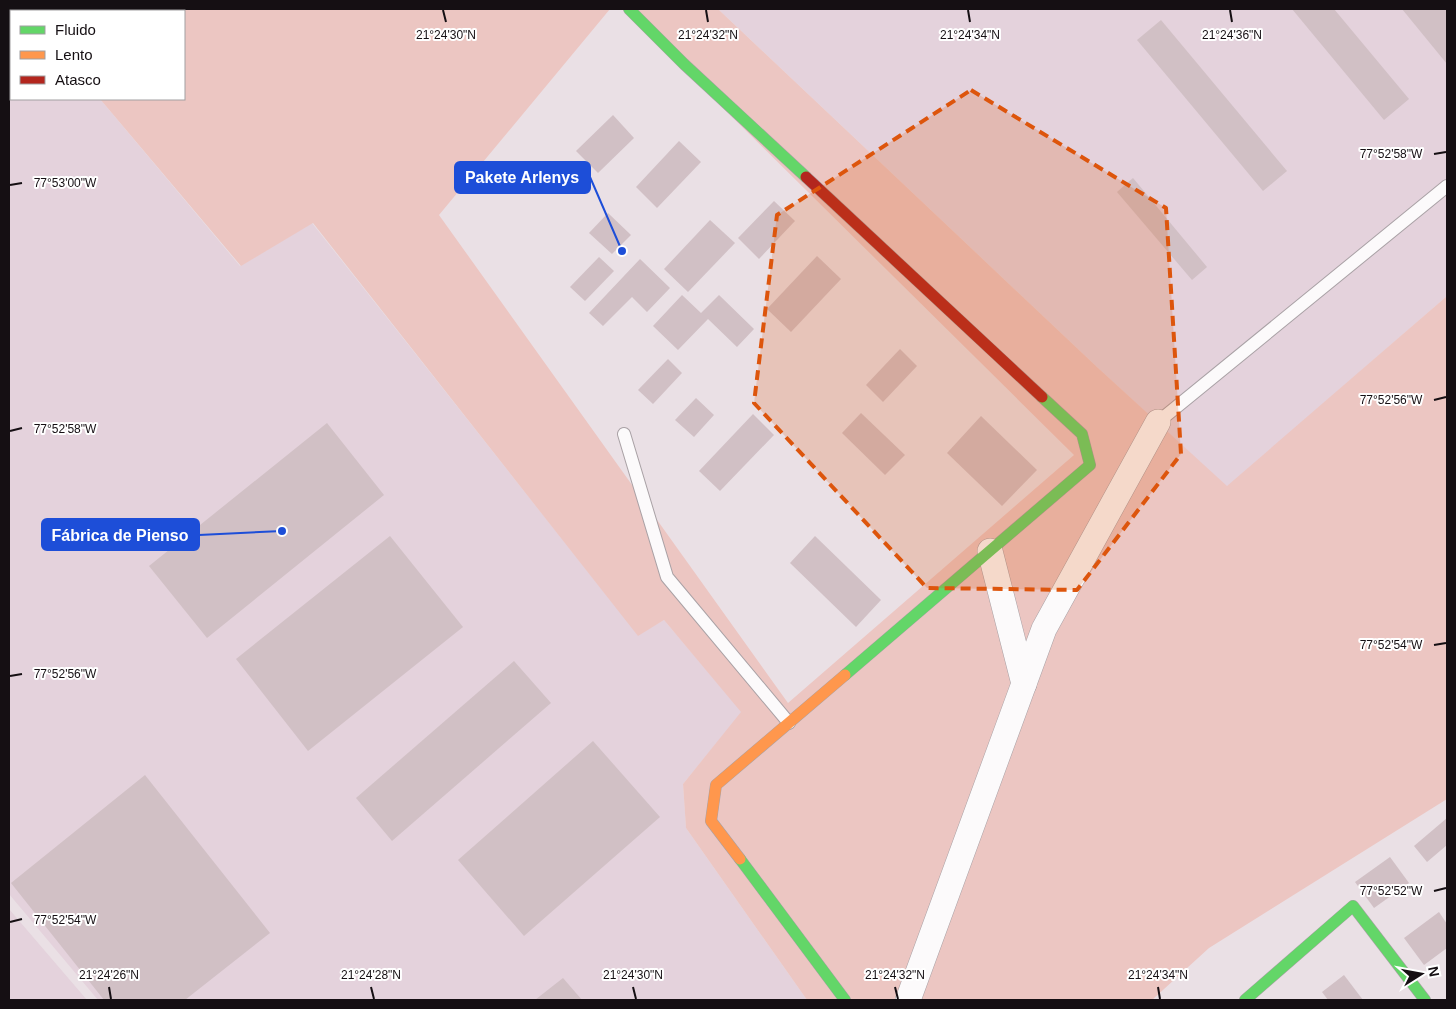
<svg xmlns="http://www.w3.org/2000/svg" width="1456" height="1009" viewBox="0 0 1456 1009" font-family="Helvetica,sans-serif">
<rect width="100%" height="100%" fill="#eae0e5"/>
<g fill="#e4d2dc">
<path d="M9,9H24L26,11H11V99H100L240,266L312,223L638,635L664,620L742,712L683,784L686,828L807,1000H98L9,894Z"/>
<path d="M718,9H1447V296L1227,487L1097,367Z"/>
<path d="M9,909L87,1000H9Z"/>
</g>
<path fill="#ecc6c2" d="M24,9H610L439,215L788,703L1074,455L623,9H718L1097,367L1227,486L1447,296V799L1209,948L1152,1000H807L686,828L683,784L741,712L664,620L638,636L313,223L241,266L100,99H184V11H26Z"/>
<g fill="#d1c0c5">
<path d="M1292,9H1334L1409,99L1384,120Z"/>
<path d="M1402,9H1446L1447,10V64Z"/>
<path d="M1161,20L1287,171L1263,191L1137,40Z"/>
<path d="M613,115L634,138L598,173L576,151Z"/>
<path d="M679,141L701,162L657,208L636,187Z"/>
<path d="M1133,178L1207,267L1192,280L1117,192Z"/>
<path d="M774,201L795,221L759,259L738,238Z"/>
<path d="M608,213L631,235L612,254L589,233Z"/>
<path d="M710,220L735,243L688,292L664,269Z"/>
<path d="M817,256L841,279L791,332L767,309Z"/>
<path d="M599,257L614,271L585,301L570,287Z"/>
<path d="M640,259L670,288L647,312L632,297L603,326L589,313Z"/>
<path d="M682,295L701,313L719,295L754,329L737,347L708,319L678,350L653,326Z"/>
<path d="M900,349L917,366L883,402L866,385Z"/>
<path d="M668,359L682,373L653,404L638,390Z"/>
<path d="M696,398L714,415L694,437L675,420Z"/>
<path d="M861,413L905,455L885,475L842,433Z"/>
<path d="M753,414L774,435L720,491L699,471Z"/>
<path d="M981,416L1037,470L1002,506L947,453Z"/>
<path d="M327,423L384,495L207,638L149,566Z"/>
<path d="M390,536L463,627L308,751L236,659Z"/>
<path d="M815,536L881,600L856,627L790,563Z"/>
<path d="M514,661L551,703L392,841L356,798Z"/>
<path d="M593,741L660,817L524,936L458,860Z"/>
<path d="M145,775L270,933L185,1000H104L11,883Z"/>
<path d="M1447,818V845L1427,862L1414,846Z"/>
<path d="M1390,857L1409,883L1374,908L1355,882Z"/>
<path d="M1439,912L1447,924V948L1424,965L1404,938Z"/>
<path d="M1344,975L1363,1000H1328L1322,992Z"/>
<path d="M563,978L582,1000H535Z"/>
</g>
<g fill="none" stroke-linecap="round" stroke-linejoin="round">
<defs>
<g id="lane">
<path d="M1158,422L1447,186"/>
<path d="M624,434L667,577L789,723"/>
</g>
<g id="street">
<path d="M990,551L1024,684"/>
<path d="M908,1000L1044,629L1158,422"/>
</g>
<g id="fast">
<path d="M629,9L684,64L806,177"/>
<path d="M845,675L1090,465L1082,434L1042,397"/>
<path d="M740,859L845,1000"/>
<path d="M1245,1000L1353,906L1425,1000"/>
</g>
<path id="slow" d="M740,859L711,821L716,785L845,675"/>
<path id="jam" d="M806,177L1042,397"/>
</defs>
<use href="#lane" stroke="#a9a1a5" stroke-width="14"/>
<use href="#street" stroke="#a9a1a5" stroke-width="26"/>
<use href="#fast" stroke="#a9a1a5" stroke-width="12"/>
<use href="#slow" stroke="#a9a1a5" stroke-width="12"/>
<use href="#jam" stroke="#a9a1a5" stroke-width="12"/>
<use href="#lane" stroke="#fcfafb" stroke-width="12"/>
<use href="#street" stroke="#fcfafb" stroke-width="25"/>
<use href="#fast" stroke="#63d668" stroke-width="11"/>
<use href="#slow" stroke="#ff974d" stroke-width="11"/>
<use href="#jam" stroke="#b3261e" stroke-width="11"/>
</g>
<path fill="#dd550c" fill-opacity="0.2" stroke="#dd550c" stroke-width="4" stroke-dasharray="10 6" stroke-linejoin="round" d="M971,90L1166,208L1181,454L1077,590L927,588L754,403L777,215Z"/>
<path fill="none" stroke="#150f13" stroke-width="2" d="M443,10L446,22M706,10L708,22M968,10L970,22M1230,10L1232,22M1434,154L1446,152M10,185L22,183M1434,400L1446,397M10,431L22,428M1434,645L1446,643M10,676L22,674M1434,891L1446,888M10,922L22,919M109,987L111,999M371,987L374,999M633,987L636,999M895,987L898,999M1158,987L1160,999"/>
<g font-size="12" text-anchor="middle" fill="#150f13" stroke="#fff" stroke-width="4" stroke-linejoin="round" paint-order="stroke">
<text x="446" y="39">21°24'30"N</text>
<text x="708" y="39">21°24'32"N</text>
<text x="970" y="39">21°24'34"N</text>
<text x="1232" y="39">21°24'36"N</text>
<text x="1391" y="158">77°52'58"W</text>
<text x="65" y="187">77°53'00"W</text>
<text x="1391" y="404">77°52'56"W</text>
<text x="65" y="433">77°52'58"W</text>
<text x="1391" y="649">77°52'54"W</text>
<text x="65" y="678">77°52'56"W</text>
<text x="1391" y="895">77°52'52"W</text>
<text x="65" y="924">77°52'54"W</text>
<text x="109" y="979">21°24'26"N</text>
<text x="371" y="979">21°24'28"N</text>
<text x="633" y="979">21°24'30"N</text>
<text x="895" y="979">21°24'32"N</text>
<text x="1158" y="979">21°24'34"N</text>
</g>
<path fill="none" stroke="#1d4ed8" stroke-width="2" d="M622 251L590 177M282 531L199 535"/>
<g fill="#1d4ed8" stroke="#fff" stroke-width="2">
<circle cx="622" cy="251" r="5"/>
<circle cx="282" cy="531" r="5"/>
</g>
<g fill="#1d4ed8" stroke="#1d4ed8" stroke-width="2">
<rect x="455" y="162" width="135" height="31" rx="5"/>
<rect x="42" y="519" width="157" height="31" rx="5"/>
</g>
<g font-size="16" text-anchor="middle" font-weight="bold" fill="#fff">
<text x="522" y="183">Pakete Arlenys</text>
<text x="120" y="541">Fábrica de Pienso</text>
</g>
<rect width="1456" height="1009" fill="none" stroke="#150f13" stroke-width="20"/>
<rect x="10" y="10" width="175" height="90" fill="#ffffff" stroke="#a19fa1"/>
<rect x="20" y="26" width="25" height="8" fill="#63d668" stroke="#a19fa1"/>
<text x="55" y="35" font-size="15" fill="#150f13">Fluido</text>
<rect x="20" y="51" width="25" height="8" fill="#ff974d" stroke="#a19fa1"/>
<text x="55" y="60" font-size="15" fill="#150f13">Lento</text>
<rect x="20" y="76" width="25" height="8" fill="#b3261e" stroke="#a19fa1"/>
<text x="55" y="85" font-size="15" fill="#150f13">Atasco</text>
<g transform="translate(1421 974) rotate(79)" stroke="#ffffff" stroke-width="4" paint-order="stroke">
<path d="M0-4L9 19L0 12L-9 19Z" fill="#150f13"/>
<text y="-8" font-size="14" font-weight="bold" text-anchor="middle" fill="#150f13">N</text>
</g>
</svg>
